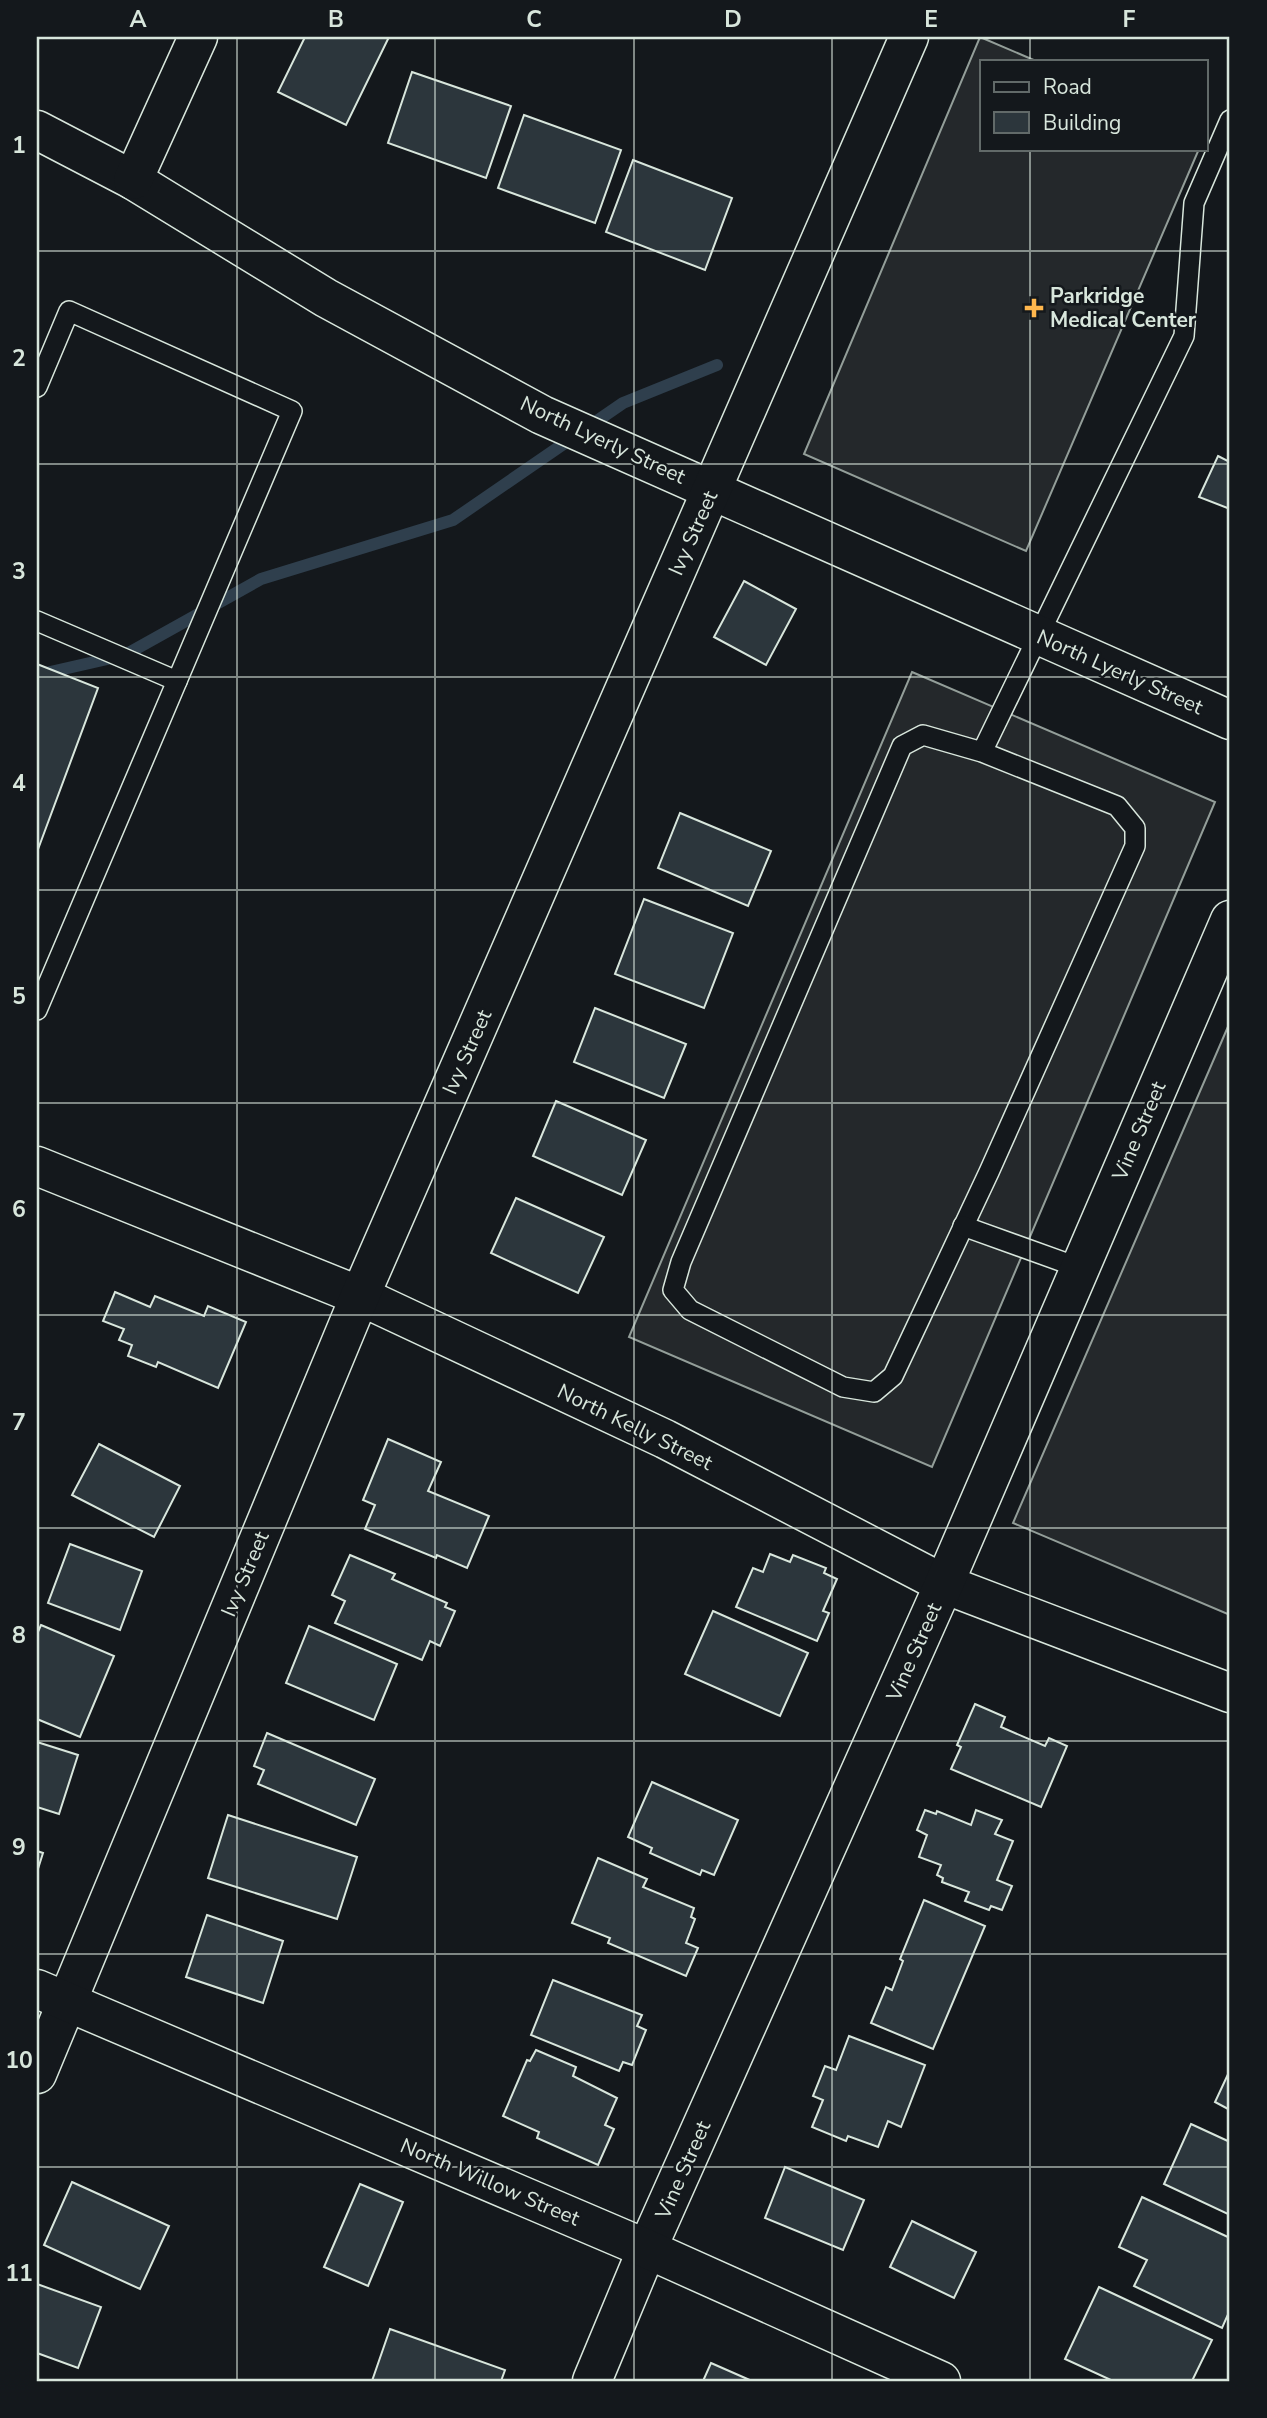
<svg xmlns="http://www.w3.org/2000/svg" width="1267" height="2418" viewBox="0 0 1267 2418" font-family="'Nunito Sans',sans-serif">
<rect width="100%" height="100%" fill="#14181c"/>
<g fill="#24282b" stroke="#939e99" stroke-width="2">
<path d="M980,37L1036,61H982V149H1199L1026,551L804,454Z"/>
<path d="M912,672L1215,802L932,1467L629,1337Z"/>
<path d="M1230,1022V1615L1013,1523Z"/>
</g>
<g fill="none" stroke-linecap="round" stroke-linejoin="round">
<path stroke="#2f3f4d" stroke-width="12" d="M37,675L125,655L261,579L453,520L623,403L717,365"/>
</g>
<g fill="#2c363c" stroke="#d8e6dc" stroke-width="2">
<path d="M305,37H389L346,125L278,92Z"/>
<path d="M412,72L511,106L486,178L388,143Z"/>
<path d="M524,115L621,150L595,223L498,188Z"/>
<path d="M633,160L732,198L705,270L606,232Z"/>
<path d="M1218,456L1230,462V509L1199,497Z"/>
<path d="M744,581L796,609L766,665L714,637Z"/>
<path d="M37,664L98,688L37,852Z"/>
<path d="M680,813L771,851L748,906L658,868Z"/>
<path d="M644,899L733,933L704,1008L615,974Z"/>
<path d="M595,1008L686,1044L664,1098L574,1062Z"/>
<path d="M556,1101L646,1140L622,1195L533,1156Z"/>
<path d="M516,1198L604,1237L578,1293L491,1253Z"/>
<path d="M115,1292L150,1307L155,1296L204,1316L208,1306L246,1322L218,1388L158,1362L156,1367L128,1356L132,1345L119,1340L124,1329L103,1321Z"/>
<path d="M388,1439L441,1462L428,1491L489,1516L467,1568L437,1555L436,1558L365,1529L375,1505L363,1500Z"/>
<path d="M99,1444L180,1486L154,1537L72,1495Z"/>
<path d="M70,1544L142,1571L120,1630L48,1603Z"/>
<path d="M770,1554L790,1562L793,1555L826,1568L824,1573L837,1579L823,1611L829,1613L817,1641L736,1607L753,1568L763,1572Z"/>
<path d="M350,1555L395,1574L392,1579L447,1603L445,1607L455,1611L440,1646L430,1641L422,1660L335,1623L345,1601L332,1595Z"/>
<path d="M713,1611L808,1653L780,1716L685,1674Z"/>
<path d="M41,1625L114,1656L80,1737L37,1719V1634Z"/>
<path d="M309,1626L397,1664L374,1720L286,1683Z"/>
<path d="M975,1704L1005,1717L1001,1727L1045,1746L1049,1738L1067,1746L1041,1807L951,1769L961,1747L957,1745Z"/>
<path d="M267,1733L375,1779L356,1825L258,1784L264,1770L254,1766Z"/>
<path d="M37,1742L78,1755L59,1814L37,1807Z"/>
<path d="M652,1782L738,1820L714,1875L702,1870L700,1875L650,1853L652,1848L628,1837Z"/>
<path d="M925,1810L936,1814L937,1811L971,1825L976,1810L1002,1820L995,1834L1013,1841L997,1880L1012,1886L1002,1910L991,1906L989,1910L965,1901L969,1892L942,1882L943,1878L937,1875L941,1865L919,1857L927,1835L917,1830Z"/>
<path d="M228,1815L357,1857L337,1919L208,1878Z"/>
<path d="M37,1851L43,1853L37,1872Z"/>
<path d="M598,1858L647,1879L643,1887L694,1908L691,1917L695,1919L686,1943L698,1948L686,1976L608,1943L610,1938L572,1923Z"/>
<path d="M924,1900L985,1926L933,2049L871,2023L886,1987L892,1990L903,1961L900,1959Z"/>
<path d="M207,1915L283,1941L263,2003L186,1977Z"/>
<path d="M553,1980L642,2015L637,2026L646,2030L632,2065L623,2062L619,2071L531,2035Z"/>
<path d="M849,2036L925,2065L901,2127L888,2121L878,2147L848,2136L846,2141L812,2127L823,2100L813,2096L825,2066L836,2070Z"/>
<path d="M536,2050L576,2067L573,2076L617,2098L605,2125L614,2129L598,2165L537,2138L539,2132L503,2116L527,2060L530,2061Z"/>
<path d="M1230,2070V2110L1215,2102Z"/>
<path d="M1191,2124L1230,2142V2215L1164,2184Z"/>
<path d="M785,2167L864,2200L843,2250L765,2218Z"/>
<path d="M72,2182L169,2226L140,2289L44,2245Z"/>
<path d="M360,2184L403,2202L368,2286L324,2267Z"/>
<path d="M1142,2197L1230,2238V2310L1222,2328L1134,2286L1147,2260L1119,2247Z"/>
<path d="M912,2221L976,2252L954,2298L890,2267Z"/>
<path d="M37,2284L101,2307L78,2368L37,2353Z"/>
<path d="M1099,2287L1212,2340L1192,2381H1113L1065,2359Z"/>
<path d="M390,2329L505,2370L501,2381H372Z"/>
<path d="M711,2363L752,2381H703Z"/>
</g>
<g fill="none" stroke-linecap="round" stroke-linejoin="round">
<defs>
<g id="lane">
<path d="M37,387L69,311L292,411L177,681L37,621"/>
<path d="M982,752L1117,806L1135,828V846L989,1172L893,1376L874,1392L843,1387L690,1310L673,1290L681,1262L902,746L923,735L982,752L1184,336L1194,203L1230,120"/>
<path d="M37,1010L177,681"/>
<path d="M963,1226L1080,1268"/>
</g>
<g id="street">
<path d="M37,130L133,180L326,298L542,415L1230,720"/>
<path d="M133,180L198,37"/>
<path d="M37,1166L360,1296L665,1439L944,1584L1230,1693"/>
<path d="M37,2074L360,1296L909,37"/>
<path d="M592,2381L647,2249L944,1584L1230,920"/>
</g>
<path id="secondary" d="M37,1989L647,2249L941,2381"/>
</defs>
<use href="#lane" stroke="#d8e6dc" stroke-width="22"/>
<use href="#street" stroke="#d8e6dc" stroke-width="41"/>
<use href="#secondary" stroke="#d8e6dc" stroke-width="41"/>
<use href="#lane" stroke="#14181c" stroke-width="19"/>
<use href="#street" stroke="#14181c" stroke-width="38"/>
<use href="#secondary" stroke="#14181c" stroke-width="38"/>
</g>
<path fill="none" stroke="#d8e6dc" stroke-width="2" stroke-opacity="0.55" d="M237,37V2381M435,37V2381M634,37V2381M832,37V2381M1030,37V61M1030,149V2381M37,251H1230M37,464H1230M37,677H1230M37,890H1230M37,1103H1230M37,1315H1230M37,1528H1230M37,1741H1230M37,1954H1230M37,2167H1230"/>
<path fill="#ffb74d" stroke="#14181c" stroke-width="2.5" d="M1030.5 297.5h7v7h7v7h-7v7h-7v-7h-7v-7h7z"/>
<g text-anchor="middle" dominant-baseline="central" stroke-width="5" stroke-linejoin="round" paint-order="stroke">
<g font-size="21" font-weight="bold" fill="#d8e6dc" stroke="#14181c" text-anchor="start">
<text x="1050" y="296">Parkridge<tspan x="1050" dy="24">Medical Center</tspan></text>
</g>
<g font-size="21" fill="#d8e6dc" stroke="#14181c">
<text transform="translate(603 440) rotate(25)">North Lyerly Street</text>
<text transform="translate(693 533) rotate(-66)">Ivy Street</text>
<text transform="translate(1120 672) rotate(24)">North Lyerly Street</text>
<text transform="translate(467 1052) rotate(-66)">Ivy Street</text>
<text transform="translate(1139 1131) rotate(-67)">Vine Street</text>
<text transform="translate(635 1427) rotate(26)">North Kelly Street</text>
<text transform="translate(245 1574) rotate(-67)">Ivy Street</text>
<text transform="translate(914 1652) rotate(-66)">Vine Street</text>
<text transform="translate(683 2170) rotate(-66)">Vine Street</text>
<text transform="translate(490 2182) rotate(23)">North Willow Street</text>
</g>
</g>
<rect width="1267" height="2418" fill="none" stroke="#14181c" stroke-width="77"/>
<rect x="980" y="60" width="228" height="91" fill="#14181c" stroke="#626a69" stroke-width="2"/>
<rect x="994" y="82" width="35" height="10" fill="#14181c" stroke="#626a69" stroke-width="2"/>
<text x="1043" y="94" font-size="21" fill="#d8e6dc">Road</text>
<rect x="994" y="112" width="35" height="21" fill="#2c363c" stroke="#626a69" stroke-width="2"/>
<text x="1043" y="130" font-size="21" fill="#d8e6dc">Building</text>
<rect x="38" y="38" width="1190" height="2342" fill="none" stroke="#d8e6dc" stroke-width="2.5"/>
<g font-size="23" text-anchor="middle" font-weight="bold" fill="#d8e6dc">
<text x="138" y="27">A</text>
<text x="336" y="27">B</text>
<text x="534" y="27">C</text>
<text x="733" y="27">D</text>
<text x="931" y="27">E</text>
<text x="1129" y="27">F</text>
<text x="19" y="153">1</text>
<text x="19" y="366">2</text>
<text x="19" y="579">3</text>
<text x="19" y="791">4</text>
<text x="19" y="1004">5</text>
<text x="19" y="1217">6</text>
<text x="19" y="1430">7</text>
<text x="19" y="1643">8</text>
<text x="19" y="1855">9</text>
<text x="19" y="2068">10</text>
<text x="19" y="2281">11</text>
</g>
</svg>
